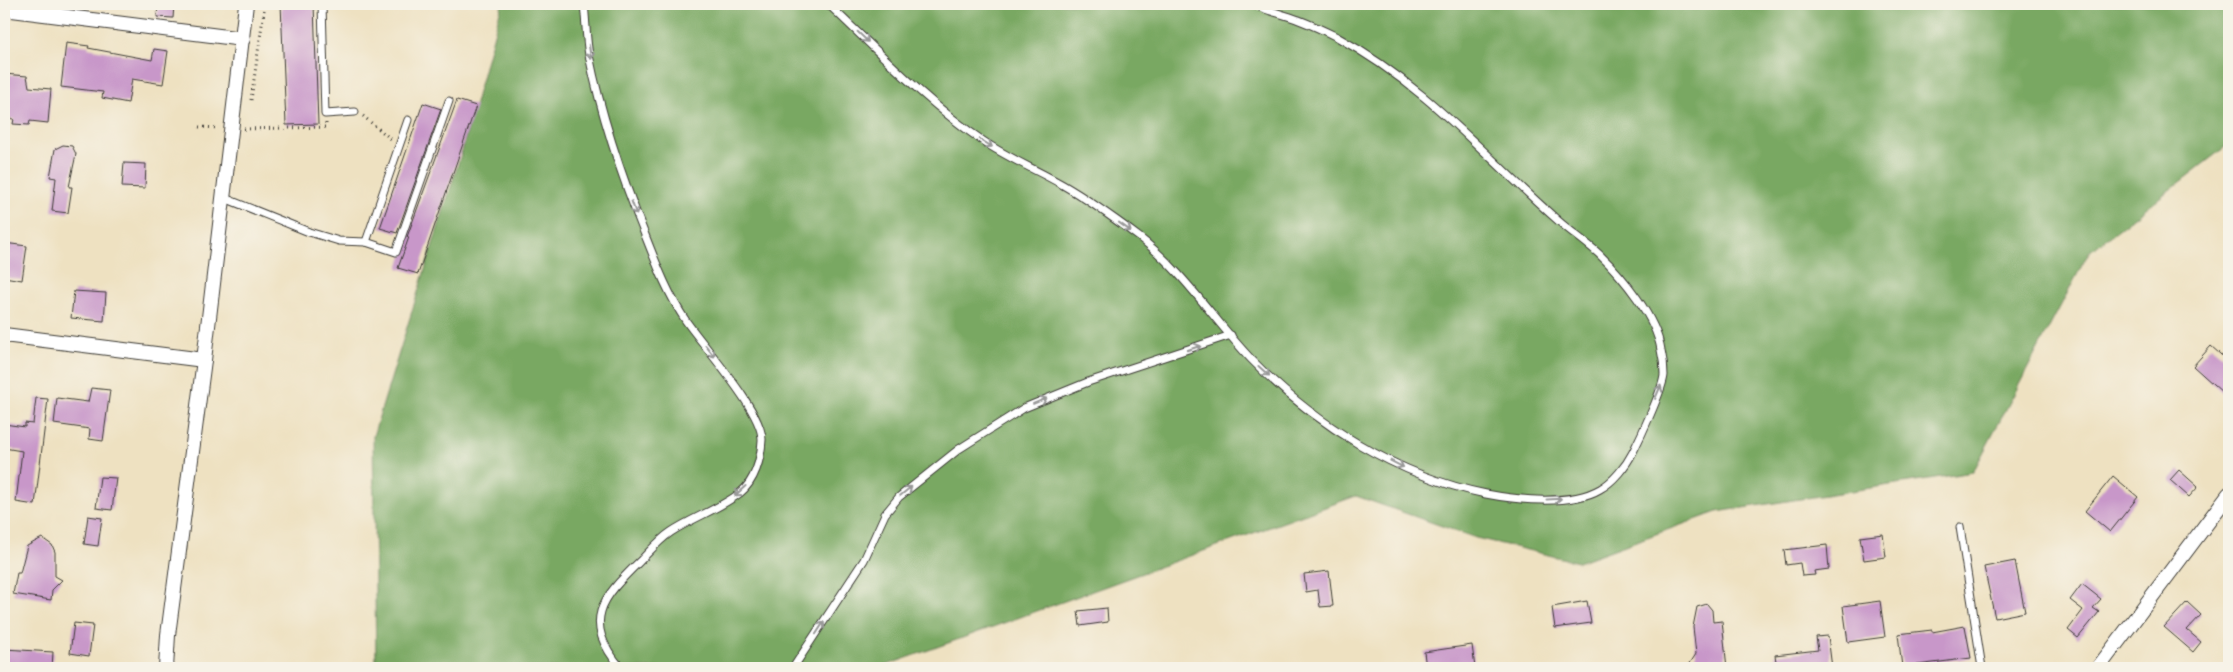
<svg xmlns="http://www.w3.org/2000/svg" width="2233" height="672" viewBox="0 0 2233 672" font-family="'Playpen Sans',sans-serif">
<rect width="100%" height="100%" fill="#f7f3e8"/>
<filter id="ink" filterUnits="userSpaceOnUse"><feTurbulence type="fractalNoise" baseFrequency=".02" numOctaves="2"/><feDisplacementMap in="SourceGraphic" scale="10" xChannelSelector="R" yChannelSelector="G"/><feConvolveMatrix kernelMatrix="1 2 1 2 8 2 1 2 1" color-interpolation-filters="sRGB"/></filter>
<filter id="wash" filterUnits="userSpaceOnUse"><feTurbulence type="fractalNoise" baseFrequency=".0096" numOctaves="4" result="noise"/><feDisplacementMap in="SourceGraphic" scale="20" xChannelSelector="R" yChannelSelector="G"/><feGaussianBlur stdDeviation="1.12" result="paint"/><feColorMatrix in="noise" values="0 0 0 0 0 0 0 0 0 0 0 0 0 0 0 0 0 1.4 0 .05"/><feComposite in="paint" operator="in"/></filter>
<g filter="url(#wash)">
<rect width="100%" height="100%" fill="#eee1c1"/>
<path fill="#79a862" stroke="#4a623f" d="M502,4H2229V144L2089,252L1973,472L1717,512L1578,562L1476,538L1356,496L879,668H376L373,436L462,151Z"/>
<g id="blocks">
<g fill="#c897c9">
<path d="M158,4H174L173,18L157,17Z"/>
<path d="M281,4H314L318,124L286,125Z"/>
<path d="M66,43L89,46L88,48L152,60L154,49L168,51L163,84L132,79L128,103L102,98L103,92L61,87Z"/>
<path d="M4,74L27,76L29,87L51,89L48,123L30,121L29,125L13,124L14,119L4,118Z"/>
<path d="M457,100L476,106L418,274L398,268L409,237H407Z"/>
<path d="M423,103L441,109L397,233L380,228Z"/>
<path d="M63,145L72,146L76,154L69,187H72L68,213L52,211L56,178L50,177L55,149Z"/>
<path d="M124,163L146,164L145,188L122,187Z"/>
<path d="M4,243L27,246L22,280L4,277Z"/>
<path d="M74,291L106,293L104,321L71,318Z"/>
<path d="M2211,346L2229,362V386L2223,393L2193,366Z"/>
<path d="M91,388L110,390L103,441L89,439L90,429L54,424L57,398L88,402Z"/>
<path d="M36,398L48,399L35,505L16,502L22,451L4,448V424L25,427V423L33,424Z"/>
<path d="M2179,470L2198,487L2189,497L2170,480Z"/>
<path d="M2113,476L2138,497L2110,532L2085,511Z"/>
<path d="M100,477L116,478L112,510L96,508Z"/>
<path d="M88,516L102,518L98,546L84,544Z"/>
<path d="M1883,534L1886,557L1864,560L1860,537Z"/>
<path d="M42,538L52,545L55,552V576L62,580L52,590L51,600L13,594L17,573H20L27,546Z"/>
<path d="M1827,545L1829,569L1814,571L1815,575L1802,576L1800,563L1786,565L1784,550Z"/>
<path d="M2015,561L2025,612L1995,618L1984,567Z"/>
<path d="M1329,571L1333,606L1320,607L1318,590L1306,592L1304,574Z"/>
<path d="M2082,584L2101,599L2093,608L2099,612L2078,638L2068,630L2083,610L2070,600Z"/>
<path d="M1587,601L1591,623L1555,628L1552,607Z"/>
<path d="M1880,601L1885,637L1848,642L1843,606Z"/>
<path d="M2187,602L2201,615L2187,630L2201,642L2193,652L2164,627Z"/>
<path d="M1707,604L1712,610L1713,622L1722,621L1727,668H1687L1696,654L1693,627L1697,607Z"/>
<path d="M1107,608L1108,622L1080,626L1078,611Z"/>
<path d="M74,623L93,625L89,656L70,653Z"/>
<path d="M1965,626L1971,658L1902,667L1898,634L1932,630V632Z"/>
<path d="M1828,636L1832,668H1777L1775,655L1818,650L1816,637Z"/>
<path d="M1472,645L1475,668H1426L1424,652Z"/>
<path d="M4,649L53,652L52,668H4Z"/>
</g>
</g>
</g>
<g filter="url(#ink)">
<use href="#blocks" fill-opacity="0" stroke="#3c3a35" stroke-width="1"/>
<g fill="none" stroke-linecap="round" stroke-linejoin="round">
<defs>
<g id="lane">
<path d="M322,4L325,114L355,112"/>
<path d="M584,4C586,21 586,38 589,55C601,115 624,183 647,240C658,268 669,296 686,321C704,347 763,412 762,440C761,459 755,481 740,493C719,509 692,518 671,532C659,540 649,552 639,562C602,598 581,621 621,668"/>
<path d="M828,4C878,51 926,102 983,141C1008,158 1037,170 1063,185C1089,200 1115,219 1139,237C1183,271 1213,319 1251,359C1314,424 1397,476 1486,494C1517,500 1571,506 1600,489C1613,482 1626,466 1633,452C1640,438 1663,389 1664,375C1664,368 1663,358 1661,350C1656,317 1623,277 1599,254C1585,241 1568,230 1554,217C1481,152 1425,85 1337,37C1325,31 1312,25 1299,20C1284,14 1267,11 1252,4"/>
<path d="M222,197L309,232L339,241L366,242L396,252L449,101"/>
<path d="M366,242L408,120"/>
<path d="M1960,527L1982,668"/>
<path d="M793,668L864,560L885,514L899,497L959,449L1024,408L1088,382L1231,335"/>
</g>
<g id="street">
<path d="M4,9L243,39"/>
<path d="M4,335L204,360"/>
<path d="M166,668L168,635L204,360L246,4"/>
<path d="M2098,668L2229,494"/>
</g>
</defs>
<use href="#lane" stroke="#3c3a35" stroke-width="9"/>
<use href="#street" stroke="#3c3a35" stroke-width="16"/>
<g stroke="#3c3a35" stroke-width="3" stroke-dasharray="1 4" stroke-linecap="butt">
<path d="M251,100L265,4"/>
<path d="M363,116L391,139"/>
<path d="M199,127L218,128"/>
<path d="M244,129L326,127V123"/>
</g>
<use href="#lane" stroke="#fff" stroke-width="7"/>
<use href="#street" stroke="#fff" stroke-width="14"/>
</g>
<defs><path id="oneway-shaft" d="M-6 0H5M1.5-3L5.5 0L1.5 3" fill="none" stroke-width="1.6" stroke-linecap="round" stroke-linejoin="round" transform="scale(1.25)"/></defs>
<g stroke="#999">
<use href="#oneway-shaft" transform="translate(863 37) rotate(44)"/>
<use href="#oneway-shaft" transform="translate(590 52) rotate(81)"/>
<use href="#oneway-shaft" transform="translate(986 143) rotate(32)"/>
<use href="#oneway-shaft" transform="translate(634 208) rotate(70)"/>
<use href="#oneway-shaft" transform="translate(1125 227) rotate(36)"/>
<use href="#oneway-shaft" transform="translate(1194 348) rotate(-18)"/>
<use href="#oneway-shaft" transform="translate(710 351) rotate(52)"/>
<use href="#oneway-shaft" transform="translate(1264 371) rotate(42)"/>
<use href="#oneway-shaft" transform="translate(1658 392) rotate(-67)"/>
<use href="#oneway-shaft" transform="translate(1040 401) rotate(-22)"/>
<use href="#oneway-shaft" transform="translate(1397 464) rotate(27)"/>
<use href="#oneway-shaft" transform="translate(740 491) rotate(138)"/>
<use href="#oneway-shaft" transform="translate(906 491) rotate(-39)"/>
<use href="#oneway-shaft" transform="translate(1554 499) rotate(-3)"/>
<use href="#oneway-shaft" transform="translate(820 628) rotate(-57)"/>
</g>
</g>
<rect width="2233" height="672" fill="none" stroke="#f7f3e8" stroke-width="20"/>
</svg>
